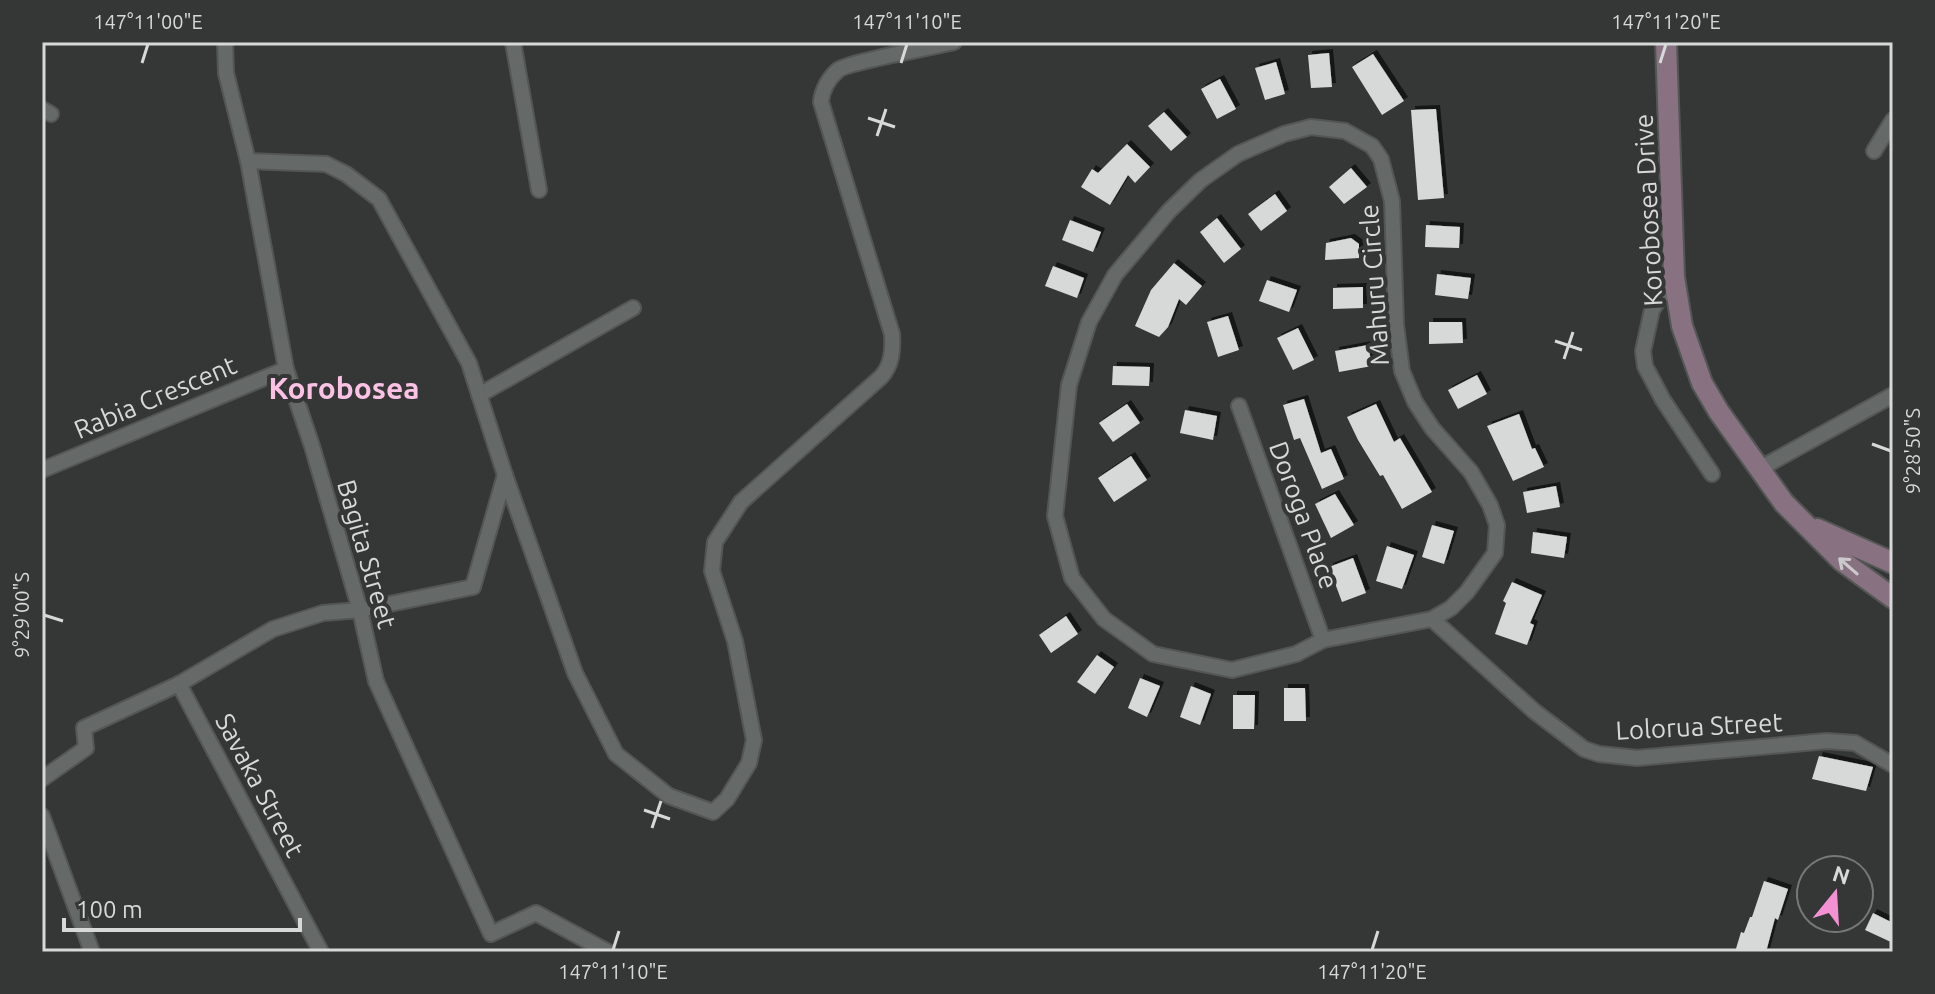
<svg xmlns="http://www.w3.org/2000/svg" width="1935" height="994" viewBox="0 0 1935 994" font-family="Ubuntu,sans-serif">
<defs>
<filter id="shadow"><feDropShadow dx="4" dy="-4" stdDeviation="0" flood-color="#0009"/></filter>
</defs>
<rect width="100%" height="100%" fill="#343735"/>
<g fill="#d6d9d8" filter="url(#shadow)">
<path d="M1329,53L1332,87L1311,88L1308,55Z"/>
<path d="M1373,54L1404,101L1382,115L1352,67Z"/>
<path d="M1276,62L1285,94L1265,100L1255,68Z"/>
<path d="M1220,79L1236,109L1217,119L1201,89Z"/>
<path d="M1436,109L1444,198L1418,200L1411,110Z"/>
<path d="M1164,112L1187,137L1171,151L1148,126Z"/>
<path d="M1127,144L1150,167L1135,183L1128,175L1110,205L1081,187L1092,169L1098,173Z"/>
<path d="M1351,168L1367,187L1344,204L1329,187Z"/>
<path d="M1275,194L1287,211L1261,231L1248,214Z"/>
<path d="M1217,218L1241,249L1224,263L1200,232Z"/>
<path d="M1070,220L1101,232L1093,252L1062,240Z"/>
<path d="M1426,225L1460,227L1459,248L1425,247Z"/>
<path d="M1351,238L1359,244V258L1325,260L1326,243Z"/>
<path d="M1174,263L1202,286L1186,305L1179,299L1168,327L1159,337L1135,326L1151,290Z"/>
<path d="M1053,266L1084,278L1077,298L1045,286Z"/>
<path d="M1437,274L1471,278L1468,299L1435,295Z"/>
<path d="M1267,280L1297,290L1289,312L1259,301Z"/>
<path d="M1363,287V308L1333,309V288Z"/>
<path d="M1228,316L1239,350L1218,357L1207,322Z"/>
<path d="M1429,322H1462L1463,343L1429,344Z"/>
<path d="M1298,328L1314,360L1293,370L1277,338Z"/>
<path d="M1368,345L1372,366L1339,372L1335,351Z"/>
<path d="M1113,366L1150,367L1149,386L1112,385Z"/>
<path d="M1477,375L1487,394L1458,409L1448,390Z"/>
<path d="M1304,399L1321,453L1331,449L1344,479L1322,489L1300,438L1294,440L1283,405Z"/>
<path d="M1127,404L1140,423L1113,442L1099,423Z"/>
<path d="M1376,404L1394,442L1400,438L1432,492L1402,509L1383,475L1380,476L1358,440L1347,417Z"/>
<path d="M1185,410L1217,416L1213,440L1180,433Z"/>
<path d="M1519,414L1532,449L1535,448L1544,467L1513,481L1487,426Z"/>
<path d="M1131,456L1147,480L1114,502L1098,478Z"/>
<path d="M1556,486L1560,507L1527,513L1523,492Z"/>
<path d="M1335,494L1354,525L1331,538L1315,504Z"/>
<path d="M1432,525L1454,531L1444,564L1422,557Z"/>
<path d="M1533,532L1567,537L1564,558L1531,553Z"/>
<path d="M1387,546L1414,555L1402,589L1376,581Z"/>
<path d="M1353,558L1366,593L1342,602L1329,567Z"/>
<path d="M1512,582L1542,595L1530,623L1534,625L1527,645L1495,634L1506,603L1503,601Z"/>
<path d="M1066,616L1078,634L1051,653L1039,635Z"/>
<path d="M1097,655L1114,667L1095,694L1077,682Z"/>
<path d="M1140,678L1160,686L1147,717L1128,708Z"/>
<path d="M1191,686L1211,694L1200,725L1180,717Z"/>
<path d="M1284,688H1305L1306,721H1284Z"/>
<path d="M1233,695H1255L1254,729H1233Z"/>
<path d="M1819,756L1873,767L1866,791L1812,779Z"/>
<path d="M1764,881L1788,889L1778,920L1775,918L1766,952H1735L1741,932L1744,933L1750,917H1752Z"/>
<path d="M1873,913L1893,923V943L1865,930Z"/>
</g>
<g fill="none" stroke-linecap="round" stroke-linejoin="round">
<defs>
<g id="minor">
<path d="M225,42L226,73L248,161L286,369L312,446L360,610L376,681L491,934L536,913L608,952"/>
<path d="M513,42L539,190"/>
<path d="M42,109L51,114"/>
<path d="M1311,127L1345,131L1372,146L1381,159L1392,201L1396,325L1402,371L1415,402L1432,428L1471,472L1490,505L1497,525L1495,553L1467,592L1451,608L1432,619L1323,640L1296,654L1232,670L1153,654L1104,619L1072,578L1055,516L1069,385L1089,322L1115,275L1169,211L1201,180L1238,154L1284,134Z"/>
<path d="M1874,151L1893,120"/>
<path d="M1674,277L1652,310L1643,351L1645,366L1663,400L1712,474"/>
<path d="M479,395L633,308"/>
<path d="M1239,406L1323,640"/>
<path d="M1759,469L1893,395"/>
<path d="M42,470L286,369"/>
<path d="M505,475L575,673L616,754L669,796L713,812L727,799L749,763L754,740L735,641L712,571L715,542L741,502L881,377C892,365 893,350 892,334L821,102C822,90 829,78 838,70C848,62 934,47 954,42"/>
<path d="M1432,619L1534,711L1584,749L1599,754L1637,758L1827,741L1855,743L1893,765"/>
<path d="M179,684L321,952"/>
<path d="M42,779L86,748L84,728L179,684L273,629L323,613L360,610L473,587L505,475L469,363L379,199L346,174L326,164L248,161"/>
<path d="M42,816L92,952"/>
</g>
<g id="secondary">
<path d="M1666,42L1674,277L1682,326L1702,383L1719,412L1784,503L1842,561L1893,598"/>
<path d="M1817,529L1893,563"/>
</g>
</defs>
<use href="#minor" stroke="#535655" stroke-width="18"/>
<use href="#secondary" stroke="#535655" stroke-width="24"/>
<use href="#minor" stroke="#656967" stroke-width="14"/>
<use href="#secondary" stroke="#887181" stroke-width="20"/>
</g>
<defs><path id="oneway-shaft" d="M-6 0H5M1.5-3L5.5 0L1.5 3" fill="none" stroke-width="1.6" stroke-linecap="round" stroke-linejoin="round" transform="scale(2)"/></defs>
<use stroke="#cbc9cb" href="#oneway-shaft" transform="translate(1848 566) rotate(-139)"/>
<path fill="none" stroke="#d7d9d8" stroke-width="3" d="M142,63L148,44M901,63L907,44M1660,63L1666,44M868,118L895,127M877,136L886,109M1555,341L1582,350M1564,359L1573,332M1872,444L1891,451M44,615L63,621M644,810L670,819M652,828L661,801M613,950L619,931M1372,950L1378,931"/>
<g text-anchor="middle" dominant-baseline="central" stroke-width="8" stroke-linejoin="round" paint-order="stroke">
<g font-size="26" fill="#d7d9d8" stroke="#343735">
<text transform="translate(1648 210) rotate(-93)">Korobosea Drive</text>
<text transform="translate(1374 285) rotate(-94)">Mahuru Circle</text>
<text transform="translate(155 397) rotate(-23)">Rabia Crescent</text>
<text transform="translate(1304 515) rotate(70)">Doroga Place</text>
<text transform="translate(367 554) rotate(74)">Bagita Street</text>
<text transform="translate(1699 726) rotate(-3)">Lolorua Street</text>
<text transform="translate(260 785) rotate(62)">Savaka Street</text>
</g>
<g font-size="30" font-weight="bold" fill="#fbc2e6" stroke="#343735">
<text x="344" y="388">Korobosea</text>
</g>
</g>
<rect width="1935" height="994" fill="none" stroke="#343735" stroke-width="88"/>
<g transform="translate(1835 894) rotate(18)"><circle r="38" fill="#343735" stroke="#757876" stroke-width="2"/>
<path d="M0-6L14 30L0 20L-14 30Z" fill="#f491d3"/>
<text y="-12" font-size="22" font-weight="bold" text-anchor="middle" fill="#d7d9d8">N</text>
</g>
<path d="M64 918v12h236v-12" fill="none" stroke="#d7d9d8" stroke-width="4"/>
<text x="76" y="918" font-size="24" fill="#d7d9d8" stroke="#343735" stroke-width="6" paint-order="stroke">100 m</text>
<rect x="44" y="44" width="1847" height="906" fill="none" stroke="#d7d9d8" stroke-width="3"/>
<g font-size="20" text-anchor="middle" fill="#d7d9d8">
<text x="148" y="29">147°11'00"E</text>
<text x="907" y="29">147°11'10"E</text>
<text x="1666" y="29">147°11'20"E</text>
<text transform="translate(1913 451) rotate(-90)" y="7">9°28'50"S</text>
<text transform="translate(22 615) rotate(-90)" y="7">9°29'00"S</text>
<text x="613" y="979">147°11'10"E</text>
<text x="1372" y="979">147°11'20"E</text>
</g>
</svg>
